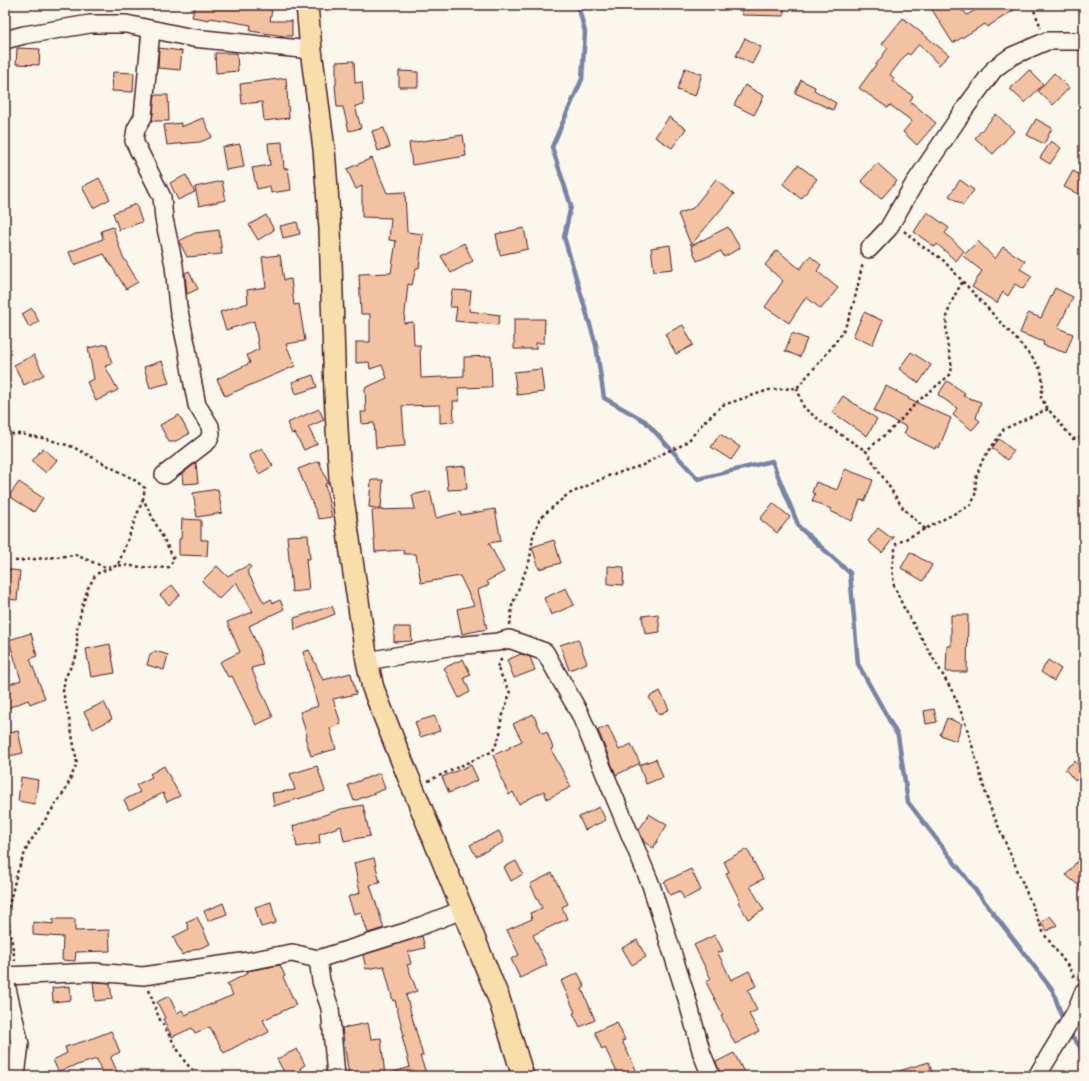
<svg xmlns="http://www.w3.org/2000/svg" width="1089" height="1081" viewBox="0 0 1089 1081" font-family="Dekko,sans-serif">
<rect width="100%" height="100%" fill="#fbf7ec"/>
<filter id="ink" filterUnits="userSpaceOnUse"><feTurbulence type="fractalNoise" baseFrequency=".025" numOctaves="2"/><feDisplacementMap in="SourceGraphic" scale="8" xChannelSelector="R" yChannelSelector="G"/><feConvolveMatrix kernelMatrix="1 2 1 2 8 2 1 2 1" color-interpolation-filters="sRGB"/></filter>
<g filter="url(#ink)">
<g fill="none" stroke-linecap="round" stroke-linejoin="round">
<g stroke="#7984a4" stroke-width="4.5">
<path d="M578,5L585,32L582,79L552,147L571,206L564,237L596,345L604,398L645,421L698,479L772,461L799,527L850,573L858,664L898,736L908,802L1053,991L1064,1023"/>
<path d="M1068,1031L1084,1052"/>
</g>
</g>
<g fill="#f2c2a2" stroke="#4a1f2b">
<path d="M195,5H237L272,10L270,21H292V36H284L250,31L251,25L210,18L209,20L192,17Z"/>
<path d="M742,5H784V16L742,15Z"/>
<path d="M929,5H958L961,11L963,10L967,15L984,5H1022L987,27L985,24L953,43Z"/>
<path d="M903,18L949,55L939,65L919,44L910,55L907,53L890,75L894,78L892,81L913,96L910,101L936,123L917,145L903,132L912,121L890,105L888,108L859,88L888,48L882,44Z"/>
<path d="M745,38L761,47L752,64L736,56Z"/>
<path d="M17,48L40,49L39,65L16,64Z"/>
<path d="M159,48L182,51L180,70L158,68Z"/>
<path d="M215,53H237L238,71L216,73Z"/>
<path d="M354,61L355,83L362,82L364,105L355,106L361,128L349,131L343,107H337L335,85H336V62Z"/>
<path d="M685,68L702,74L695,96L677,90Z"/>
<path d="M1029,70L1043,84L1025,103L1010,89Z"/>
<path d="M399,71L418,72V87H399Z"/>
<path d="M113,72L134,73L133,92L112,91Z"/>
<path d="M1054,73L1069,88L1053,105L1038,91Z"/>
<path d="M286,78L289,118L264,121L262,102L242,104L240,84Z"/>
<path d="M801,80L815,87L814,90L836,103L833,110L795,93Z"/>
<path d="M745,85L764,96L754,115L734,105Z"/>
<path d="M155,95H168L169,121H152Z"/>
<path d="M996,114L1014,131L993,154L975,138Z"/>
<path d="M669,117L686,129L672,148L655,137Z"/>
<path d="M203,118L212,137L200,142L167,145L164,125L181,123V127Z"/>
<path d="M1036,119L1052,128L1044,144L1027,135Z"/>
<path d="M384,128L390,147L378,151L372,131Z"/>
<path d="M463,135L466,156L412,165L409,143Z"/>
<path d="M1051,141L1061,148L1050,164L1040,158Z"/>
<path d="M282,142L284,169L288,168L291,190L271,193L270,186L257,189L252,168L270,165L268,143Z"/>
<path d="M240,144L244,167L226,170L222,147Z"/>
<path d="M372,158L387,193L405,192L407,232L423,234L419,268H416L412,285L408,284L404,323L413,322L414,345H420L421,378L464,376V357L491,356L492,387L458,388L459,401H453L454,422L440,423V405L402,406L405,446L376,448L374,423L362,424L361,412H366L365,388L387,378L382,365L370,369L369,362L356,363V342H370V314H361L359,274L391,273L396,241L389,240L391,218L362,217V186L356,189L347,169Z"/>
<path d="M877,163L897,181L881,199L861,181Z"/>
<path d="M798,165L817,179L801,199L783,184Z"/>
<path d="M1073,171L1084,177V188L1080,195L1064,187Z"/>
<path d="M186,175L195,192L178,200L170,183Z"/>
<path d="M99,178L110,199L93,208L82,187Z"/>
<path d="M716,179L734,194L691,245L678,214L693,208Z"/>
<path d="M960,180L974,190L963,205L949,196Z"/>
<path d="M222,181L226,200L199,206L195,187Z"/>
<path d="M136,204L142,222L119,230L113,213Z"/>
<path d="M927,212L949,228L945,233L964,251L956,261L937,244L935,247L914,232Z"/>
<path d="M266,215L274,230L258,240L249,225Z"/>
<path d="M297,222L300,234L283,238L280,226Z"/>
<path d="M113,227L122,255L138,282L126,289L104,254L74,265L69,252L103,239L101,231Z"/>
<path d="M728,227L740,248L724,257L721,251L697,261L691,246Z"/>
<path d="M524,228L528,249L500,255L496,234Z"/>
<path d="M219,230L222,254L187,257L179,241L195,233Z"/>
<path d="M978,241L995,259L1003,247L1025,261L1020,269L1032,276L1023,289L1015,284L1008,296L1003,292L997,303L972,287L982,271L963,256Z"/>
<path d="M464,243L473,261L451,273L441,256Z"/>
<path d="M670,245L673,269L654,271L651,248Z"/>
<path d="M777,250L800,269L810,256L821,265L817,271L838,288L821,309L806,297L789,323L765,307L783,281L765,265Z"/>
<path d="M280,255L284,280L291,279L294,305L299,304L305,341L286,344L295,366L225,396L217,379L250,363L247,355L259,349L254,321L226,330L220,312L248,303L247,290L266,287L262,257Z"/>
<path d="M189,271L198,289L187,294L185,273Z"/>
<path d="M1055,288L1073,297L1058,328L1073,334L1066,353L1043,345L1044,342L1020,333L1028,313L1041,318Z"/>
<path d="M452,290L471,291L469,311L500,315L498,325L455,321L457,307H450Z"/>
<path d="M32,308L39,322L29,327L22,314Z"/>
<path d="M864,312L883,321L872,345L853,336Z"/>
<path d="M514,319H545L544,343H536V349H514Z"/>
<path d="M683,325L693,345L676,354L665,334Z"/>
<path d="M792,333L807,339L800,357L785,351Z"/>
<path d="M107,344L112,364L105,366L118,390L96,401L87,382L94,379L88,348Z"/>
<path d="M911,352L931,365L919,383L899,369Z"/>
<path d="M34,355L44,375L24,385L14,365Z"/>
<path d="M162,361L169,383L150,388L144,367Z"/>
<path d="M541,369L544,392L517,395L514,372Z"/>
<path d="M313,375L317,387L296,394L292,382Z"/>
<path d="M947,381L965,393L963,396L981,402L976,418L980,421L972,430L953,415L957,408L938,395Z"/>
<path d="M886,386L909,398L908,399L951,418L939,448L936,446L935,449L904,434L907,427L874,411Z"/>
<path d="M843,396L877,419L867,436L832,412Z"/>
<path d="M319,409L324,420L308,427L317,444L304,450L295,433L292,434L287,423Z"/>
<path d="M179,415L189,434L174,442H169L160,425Z"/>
<path d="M720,434L740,447L731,460L711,447Z"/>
<path d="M999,439L1014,451L1007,460L992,448Z"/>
<path d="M43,448L57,460L46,473L32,461Z"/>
<path d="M262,448L273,466L259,474L249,455Z"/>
<path d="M319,461L328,483L325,484L332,517L319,519L298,469Z"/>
<path d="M196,463L198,483L183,484L182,474Z"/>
<path d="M465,466L467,489L448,490L446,468Z"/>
<path d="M845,469L873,480L865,501L860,500L852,521L830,511L831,509L812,501L815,494L812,492L816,482L837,490Z"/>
<path d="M371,480H383L381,509L369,507Z"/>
<path d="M19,482L43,498L34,512L9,496Z"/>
<path d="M218,489L222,513L197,517L193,493Z"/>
<path d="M430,491L436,518L460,512L461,515L495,509L501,541L489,543L504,572L487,581L489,585L478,590L487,629L462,634L457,609L474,605L460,576L421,583L416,554H404L403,550L375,552L372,510L415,509L412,495Z"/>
<path d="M773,503L790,517L777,533L760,519Z"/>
<path d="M182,519L201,520V540H208L207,556L179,555V539H181Z"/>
<path d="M878,528L890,537H894L882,553L868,541Z"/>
<path d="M308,535L310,559H306L309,590L292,592L287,536Z"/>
<path d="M554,540L561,563L539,569L532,547Z"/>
<path d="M910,552L932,565L923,581L901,568Z"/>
<path d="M249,565L251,567L247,571L264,603L271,599L273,603L280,600L284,609L249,626L258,647L263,665L251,668L273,717L256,725L232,676L228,677L220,662L240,652L227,622L253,612L236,582L219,599L202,581L217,566L227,576Z"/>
<path d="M608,566L624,567L623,585L608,584Z"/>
<path d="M5,569L20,571L17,600L5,599Z"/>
<path d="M172,585L180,595L169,605L160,595Z"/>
<path d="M566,588L574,605L551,615L544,598Z"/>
<path d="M332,606L335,614L295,630L294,618Z"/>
<path d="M658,614L660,632L645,634L642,616Z"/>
<path d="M951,615H968L967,672H946L947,646H951Z"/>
<path d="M394,627H411L412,641L394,642Z"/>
<path d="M31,633L37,656L30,659L45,698L30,704L28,700L8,708L5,699V686L21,680L9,640Z"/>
<path d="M578,639L587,663L569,670L560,645Z"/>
<path d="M110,644L115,673L91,677L86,649Z"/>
<path d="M309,650L323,680L351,673L356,694L333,699L341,724L330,728L336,749L311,756L305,737L307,736L300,712L318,706L303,652Z"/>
<path d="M156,651L168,655L164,670L147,665L150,654Z"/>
<path d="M521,654L530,657L535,670L514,678L507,660Z"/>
<path d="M463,659L471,675L464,678L470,692L459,698L444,668Z"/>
<path d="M1048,660L1061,669L1054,681L1041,672Z"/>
<path d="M660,691L669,709L659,715L649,697Z"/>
<path d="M104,702L112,719L93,729L84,712Z"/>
<path d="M934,709L937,722L926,724L924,711Z"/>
<path d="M533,714L542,733L547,732L553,748L551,749L571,787L547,799L544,791L519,804L513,792L509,795L499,774L501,773L493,755L510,748L509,747L522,741L513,724Z"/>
<path d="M435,716L440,731L420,737L415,722Z"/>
<path d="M947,718L962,724L956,741L940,735Z"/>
<path d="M608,726L619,750L631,744L640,763L616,775L598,730Z"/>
<path d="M18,731L23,753L5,757V734Z"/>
<path d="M656,759L663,777L646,784L639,765Z"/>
<path d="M1075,761L1084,772V773L1075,781L1065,769Z"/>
<path d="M471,765L478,780L449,793L442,777Z"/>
<path d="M164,766L180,796L167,802L163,793L129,810L124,800L140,792L136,785L152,777L150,774Z"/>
<path d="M317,766L325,791L274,806L272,793L295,790L290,774Z"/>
<path d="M380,773L385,789L354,801L348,785Z"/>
<path d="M21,777L38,780L35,804L18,801Z"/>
<path d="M363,805L370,836L344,841L341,826L319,834L320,843L297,847L293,826L341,809Z"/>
<path d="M599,807L606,820L585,830L579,817Z"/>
<path d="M649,814L667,825L653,848L644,842L639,830Z"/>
<path d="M499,831L504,842L476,856L470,845Z"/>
<path d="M747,849L763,879L750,886L764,910L748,919L738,902L740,901L726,873L729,872L724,861Z"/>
<path d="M1084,853V890L1066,875Z"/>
<path d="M374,858L380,883L370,885L384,928L368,933L361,912L354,914L348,897L360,893L354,863Z"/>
<path d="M516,861L523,874L511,881L504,867Z"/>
<path d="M691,869L701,890L684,899L680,891L670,895L664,882Z"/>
<path d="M552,873L568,904L562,907L567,919L533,935L547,965L520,978L511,959L519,955L507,930L532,919L530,913L542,908L530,884Z"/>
<path d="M271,902L276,923L261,927L255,907Z"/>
<path d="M223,903L227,914L208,921L204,911Z"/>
<path d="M1050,916L1057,925L1047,931L1041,922Z"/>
<path d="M197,917L210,944L198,949V948L182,955L173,937L189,929L186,922Z"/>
<path d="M53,919H75V931L109,930L110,951L76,952L75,961L62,960L63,937L33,935V922L53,924Z"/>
<path d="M715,935L723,951L718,953L731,980L749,971L756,986L748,990L757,1010L749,1014L759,1032L735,1044L721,1016L723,1015L706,982L711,979L694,945Z"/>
<path d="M422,936L425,948L408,952L411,964L407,965L417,991L406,995L423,1056H420L426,1073L419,1076H388V1074L410,1067L402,1036H404L395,1000L393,1001L384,966L366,969L363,955Z"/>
<path d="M637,940L646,957L632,965L622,948Z"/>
<path d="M280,965L285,976L283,977L296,1005L263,1020L269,1032L251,1041L250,1039L224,1053L210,1027L195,1033L192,1028L172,1037L163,1019L165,1018L157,1002L169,996L177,1013L182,1010L185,1015L233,995L227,984L248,973L247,971Z"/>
<path d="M578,973L585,987L582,989L595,1020L580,1027L573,1013L575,1012L561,981Z"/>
<path d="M93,982L110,983L112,999L95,1001Z"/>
<path d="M70,986L71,1000L53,1002L52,988Z"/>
<path d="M617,1022L625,1040L622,1041L639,1076H619L605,1048L602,1050L595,1032Z"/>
<path d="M368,1023L371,1039L381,1038L385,1076H349L342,1028Z"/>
<path d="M111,1031L120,1052L112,1056L111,1058L119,1076H103L97,1059L58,1071L53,1060L67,1053L65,1047L88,1040Z"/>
<path d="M297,1049L305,1065L300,1068L302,1076H286L277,1059Z"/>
<path d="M734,1053L746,1076H721L716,1062Z"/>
<path d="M929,1062L933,1076H893L892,1073Z"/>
</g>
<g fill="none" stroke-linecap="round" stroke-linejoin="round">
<defs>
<g id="minor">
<path d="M151,30L143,117L136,129L134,141L162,197L164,219L174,265L178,307L187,348L192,379L197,405L210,426L211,434L208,441L164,475"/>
<path d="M5,40L24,35L90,24H126L193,38L311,50"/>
<path d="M869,249L888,229L914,184L966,107L995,68L1012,56L1047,41H1084"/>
<path d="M367,661L454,646L498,642L509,639L545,652L580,714L651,885L687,999L702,1054L711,1076"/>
<path d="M318,959L321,981L330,1008L336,1076"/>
<path d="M5,976L94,972L143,976L249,961L292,953L318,959L408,931L462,910"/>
<path d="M5,980L20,1044L16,1076"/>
<path d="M1037,1076L1075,1013L1084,991"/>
</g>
<path id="major" d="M307,5L311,50L324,149L330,229L335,394L340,479L367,661L373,688L397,749L499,999L523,1076"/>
</defs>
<use href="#minor" stroke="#4a1f2b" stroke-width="20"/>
<use href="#major" stroke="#4a1f2b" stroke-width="24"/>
<g stroke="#4a1f2b" stroke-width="2.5" stroke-dasharray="3 3" stroke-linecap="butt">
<path d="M1032,5L1041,28"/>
<path d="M904,231L920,245L942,259L1016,339L1034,360L1041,370L1043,383L1041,398L1048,409L1073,439L1084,437"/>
<path d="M797,388L804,408L826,425L866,451"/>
<path d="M1048,409L1004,429L982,461L976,478L975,496L971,505L896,544L892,567L894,586L903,606L951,689L957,701L968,731L989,805L1016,867L1044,934L1070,969L1075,979"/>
<path d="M5,434H20L47,439L73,447L133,479L145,488L143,499L174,559L169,567L156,568L117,565"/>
<path d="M925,529L903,508L866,451L894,427L918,401L951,374C953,362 948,352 947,340C944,314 950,303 963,281"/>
<path d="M15,561L76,555L104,567L112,566"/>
<path d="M510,625L512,606L530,559L533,536L540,518L567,495L608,476L643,465L666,452L679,447L689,440L704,422L723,405L769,390L797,388C811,371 827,355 839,337C853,318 857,286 863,263"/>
<path d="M428,781L493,751L500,735L501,721L510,693L497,667L500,661L504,657"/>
<path d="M15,961L7,913L17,873L28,845L66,789L77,763L70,723L63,692L65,678L77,655V629L82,607L88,588L96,574L118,565L143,499"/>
<path d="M149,990L159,1018L185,1062L198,1076"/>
</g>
<use href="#minor" stroke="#fbf7ec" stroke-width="17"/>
<use href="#major" stroke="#f8deab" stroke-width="21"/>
</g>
</g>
<rect width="1089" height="1081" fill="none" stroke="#fbf7ec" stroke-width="20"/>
<rect x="10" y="10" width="1069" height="1061" fill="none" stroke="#4a1f2b" stroke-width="1.5" filter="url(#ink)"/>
</svg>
